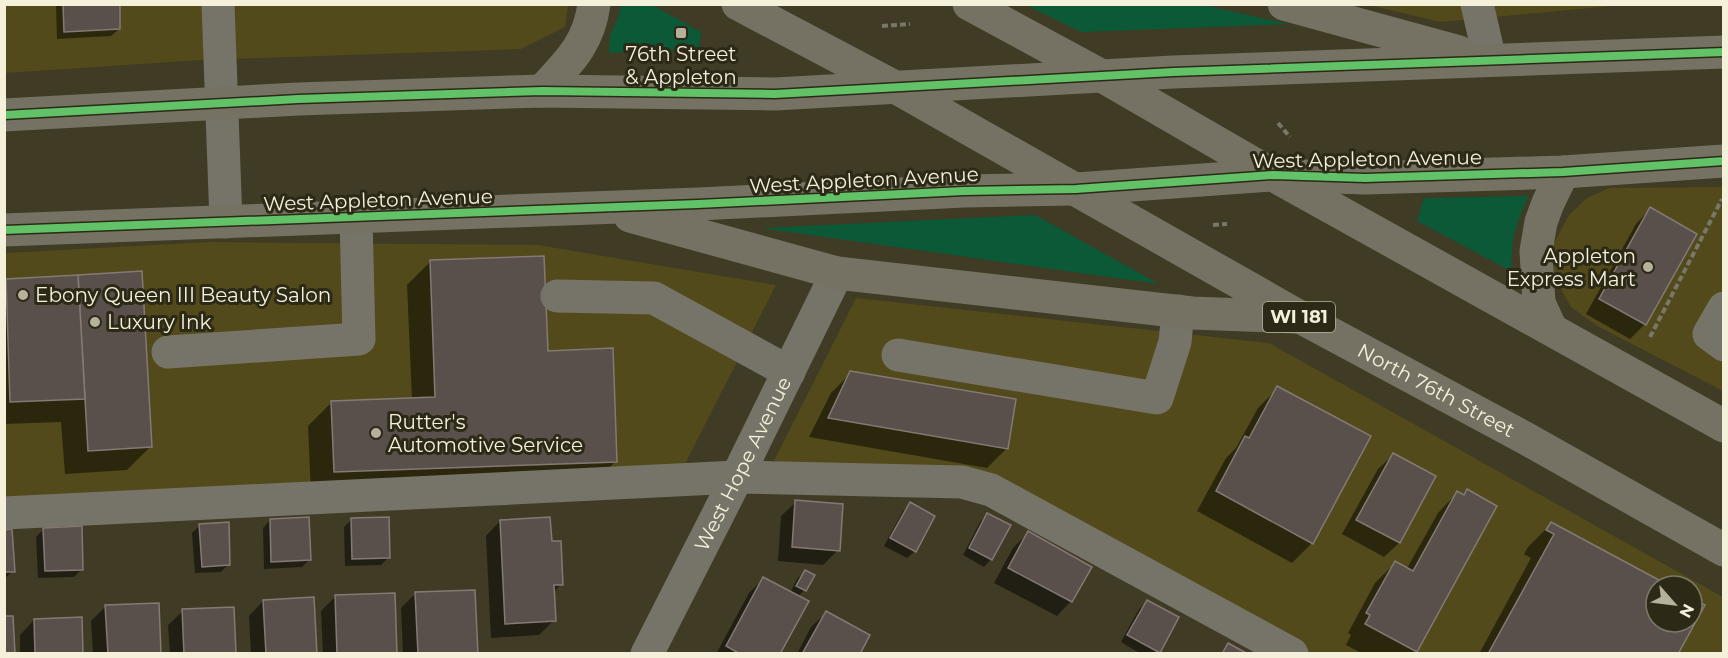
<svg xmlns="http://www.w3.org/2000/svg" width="1728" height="658" viewBox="0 0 1728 658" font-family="Montserrat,sans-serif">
<rect width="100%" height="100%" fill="#3f3b24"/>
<g fill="#524a1a" fill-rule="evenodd">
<path d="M5,5H568L565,27L521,49L201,60L5,73Z"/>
<path d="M1368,5H1622L1441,22Z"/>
<path d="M1723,187V391L1597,326L1571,307L1554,277V243L1569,215L1587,198L1609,188Z"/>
<path d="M209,242L538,245L776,285L684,466L5,502V253Z"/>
<path d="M856,298L1269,343L1723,597V653H1304L979,474L774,461ZM1656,586H1692V622H1656Z"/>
</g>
<g fill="#0c5938">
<path d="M621,5H652L701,32L699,49L609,53L610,36L618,18Z"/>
<path d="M1026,5H1203L1289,24L1081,32Z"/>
<path d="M1528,196L1519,219L1513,239L1511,269H1507L1417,221L1424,198Z"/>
<path d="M1035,215L1159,284L761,228Z"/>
</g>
<g fill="#0007">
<path d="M56,4H118L119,29L111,36L57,39Z"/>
<path d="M1650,209L1645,324L1630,339L1586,314L1636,224Z"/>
<path d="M431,261L547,352L616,461L592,485L311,495L308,426L332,402L412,399L407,285Z"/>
<path d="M140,272L151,446L127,470L65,474L61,422L4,424V283L7,281Z"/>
<path d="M851,373L1007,448L987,468L809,437L831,393Z"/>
<path d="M1278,388L1312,543L1292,563L1197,511L1226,458L1236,448L1258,408Z"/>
<path d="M1393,455L1434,477L1399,543L1384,557L1342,534L1378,469Z"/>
<path d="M1467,491L1495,506L1416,652L1414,654H1363L1346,645L1351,635L1348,633L1375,583L1395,563L1406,570L1438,513L1457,493L1463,495Z"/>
<path d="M796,502L838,550L823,565L778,561L781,516Z"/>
<path d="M910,504L915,551L907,558L884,546L903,511Z"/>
<path d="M988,514L991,559L984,567L963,555L980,522Z"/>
<path d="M352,519L389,557L381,565L345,566L344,527Z"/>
<path d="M270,520L309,560L302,567L264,569L263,528Z"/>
<path d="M500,521L550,543L561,584L553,593L554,620L539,635L491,638L486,536Z"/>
<path d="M1552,523L1667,586H1656V622H1692V599L1703,605L1676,654H1479L1531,558L1524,554L1528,547Z"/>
<path d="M200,525L229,564L221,572L195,573L192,533Z"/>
<path d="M44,529L82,569L74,577L38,578L36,537Z"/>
<path d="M4,531L13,571L4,579Z"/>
<path d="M1028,533L1071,601L1057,616L994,583L1013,548Z"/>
<path d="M805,572L813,576L804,590L798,597L778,654H716L749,593L763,579L790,593L797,579Z"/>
<path d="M416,593L476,654H403L401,608Z"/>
<path d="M336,596L395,654H323L321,611Z"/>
<path d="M263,601L315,654H251L249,616Z"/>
<path d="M1147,602L1159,652L1158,654H1141L1121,642L1139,609Z"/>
<path d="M106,606L160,654H93L91,621Z"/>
<path d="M183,611L235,654H170L168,625Z"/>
<path d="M826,613L858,654H797L811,627Z"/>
<path d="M34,620L82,654H20V635Z"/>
</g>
<g fill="#59504b" stroke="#847a75" stroke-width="1.5">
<path d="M63,4H120V29L64,32Z"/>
<path d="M1650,207L1697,234L1646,325L1599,299Z"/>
<path d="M544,256L548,351L613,348L617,462L334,472L331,401L435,397L430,260Z"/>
<path d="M142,271L152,447L88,451L78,275Z"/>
<path d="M78,275L85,399L10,402L6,279Z"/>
<path d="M850,371L1016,399L1008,449L828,418Z"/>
<path d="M1277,386L1371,436L1313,544L1216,491L1245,436L1249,438Z"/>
<path d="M1393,453L1436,476L1400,543L1356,520Z"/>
<path d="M1467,489L1497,506L1417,652L1365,624L1370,615L1366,613L1395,561L1413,571L1457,491L1464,495Z"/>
<path d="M795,500L843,504L840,551L792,547Z"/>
<path d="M910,502L935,516L916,552L890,538Z"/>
<path d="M987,513L1011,525L992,560L969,548Z"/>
<path d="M309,517L311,560L271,562L270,519Z"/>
<path d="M389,517L390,558L352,559L351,518Z"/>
<path d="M550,517L552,541H561L563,585H554L556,621L505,624L500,520Z"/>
<path d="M229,522L230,565L202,567L199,524Z"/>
<path d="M1551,522L1670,586H1656V622H1692V598L1705,605L1678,654H1488L1554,534L1546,530Z"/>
<path d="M82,526L83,570L45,571L43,528Z"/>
<path d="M12,529L15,572H4V530Z"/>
<path d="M1028,531L1092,567L1072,602L1008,568Z"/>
<path d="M805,570L815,575L806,591L796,586Z"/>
<path d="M763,577L809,601L780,654H740L726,646Z"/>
<path d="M475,590L478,654H418L415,592Z"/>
<path d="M395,593L397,654H337L335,595Z"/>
<path d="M314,597L317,654H266L263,600Z"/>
<path d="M1147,600L1179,617L1160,653L1127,635Z"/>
<path d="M159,603L161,654H108L105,605Z"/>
<path d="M234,607L236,654H184L182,609Z"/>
<path d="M826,611L870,635L860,654H802Z"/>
<path d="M4,616H13L15,654H4Z"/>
<path d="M82,617L83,654H35L34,619Z"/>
<path d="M1228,643L1248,654H1222Z"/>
</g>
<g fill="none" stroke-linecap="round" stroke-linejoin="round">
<g stroke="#79766a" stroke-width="4" stroke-dasharray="6 3" stroke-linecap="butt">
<path d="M882,26L910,24"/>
<path d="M1278,123L1290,137"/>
<path d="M1213,225L1227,224"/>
<path d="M1650,337L1722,199"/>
</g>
<g stroke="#767369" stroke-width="33">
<path d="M218,4L226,222"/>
<path d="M1477,4L1490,60"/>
<path d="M557,296L654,298L789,372"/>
<path d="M1724,308L1709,334L1724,345"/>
<path d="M168,352L359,339L356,217"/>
<path d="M898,355L1157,398L1175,342L1178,311"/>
<path d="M4,513L737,477L962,482L991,490L1292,654"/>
<path id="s1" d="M647,654L737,477L837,273"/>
</g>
<g stroke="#757263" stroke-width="33">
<path id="s2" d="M738,4L895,87L1300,317L1525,438L1724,550"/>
<path d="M969,4L1102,76L1273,175L1724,426"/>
<path d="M1284,4L1459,52"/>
<path d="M542,91C568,63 589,44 594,4"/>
<path d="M4,115L298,99L542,91L775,94L1173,72L1724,52"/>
<path d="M630,216L837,273L1192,313L1295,317"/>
<path d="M4,230L698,204L964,191L1076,189L1273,175L1365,178L1563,172L1724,161"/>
<path d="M1551,329L1539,303L1536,251L1541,222L1548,203L1563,172"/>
</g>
<defs>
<g id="cycleway">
<path d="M4,115L298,99L542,91L775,94L1173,72L1724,52"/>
<path d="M4,230L698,204L964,191L1076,189L1273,175L1365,178L1563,172L1724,161"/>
</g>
</defs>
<use href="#cycleway" stroke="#2c2917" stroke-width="11"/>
<use href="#cycleway" stroke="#61c268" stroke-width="8"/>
</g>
<g fill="#b5b19a" stroke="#2c2917" stroke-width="2">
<rect x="675" y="27" width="12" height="12" rx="3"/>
<circle cx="1648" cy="267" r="6"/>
<circle cx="23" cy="295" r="6"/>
<circle cx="95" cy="322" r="6"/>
<circle cx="376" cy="433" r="6"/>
</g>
<g text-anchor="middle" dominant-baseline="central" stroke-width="6" stroke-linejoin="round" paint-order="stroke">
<rect fill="#2c2917" stroke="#b8b49f" stroke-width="1.5" x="1263" y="302" width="72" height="30" rx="4.5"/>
<g font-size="18" font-weight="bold" fill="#f4f0d9">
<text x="1299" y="317">WI 181</text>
</g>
<g font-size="20" fill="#f4f0d9" stroke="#2c2917" text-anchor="start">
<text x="681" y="54" text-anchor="middle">76th Street<tspan x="681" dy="23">&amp; Appleton</tspan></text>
<text x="1636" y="256" text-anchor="end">Appleton<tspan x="1636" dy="23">Express Mart</tspan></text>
<text x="35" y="295">Ebony Queen III Beauty Salon</text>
<text x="107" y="322">Luxury Ink</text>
<text x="388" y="422">Rutter's<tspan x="388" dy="23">Automotive Service</tspan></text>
</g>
<g font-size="20" fill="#f4f0d9" stroke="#2c2917">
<text transform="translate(1367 159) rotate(-1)">West Appleton Avenue</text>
<text transform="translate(864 180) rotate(-3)">West Appleton Avenue</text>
<text transform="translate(378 200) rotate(-2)">West Appleton Avenue</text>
<text stroke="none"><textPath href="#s2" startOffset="798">North 76th Street</textPath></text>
<text stroke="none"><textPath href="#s1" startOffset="213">West Hope Avenue</textPath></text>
</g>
</g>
<rect width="1728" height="658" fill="none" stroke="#f4f0d9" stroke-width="12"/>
<g transform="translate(1674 604) rotate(118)"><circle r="28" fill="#2c2917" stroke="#7c7965" stroke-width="1.5"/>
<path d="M0-4.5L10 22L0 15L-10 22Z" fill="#b5b19a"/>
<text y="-9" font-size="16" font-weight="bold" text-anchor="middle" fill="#f4f0d9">N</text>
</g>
</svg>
